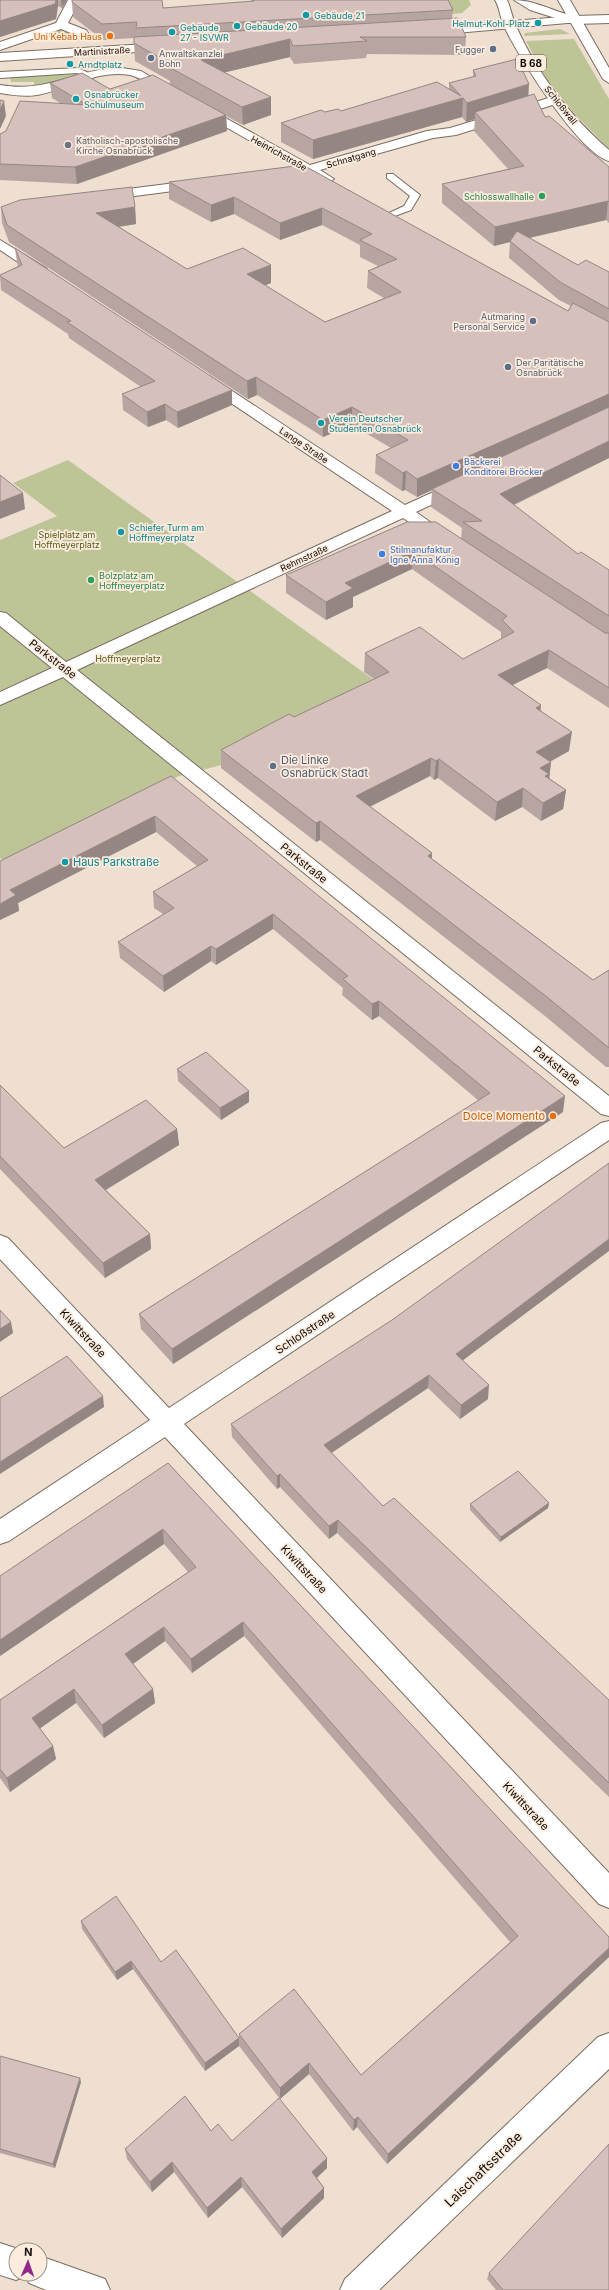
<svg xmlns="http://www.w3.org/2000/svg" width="609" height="2290" viewBox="0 0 609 2290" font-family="Inter,sans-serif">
<rect width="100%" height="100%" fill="#eedfd1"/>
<g fill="#bdc495">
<path d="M441,0H469L471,5L462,13L418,18Z"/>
<path d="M61,28L81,35L33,38Z"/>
<path d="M560,29L570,34L524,36L525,33Z"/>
<path d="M574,39L609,99V149L573,112L546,78L526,41Z"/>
<path d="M75,74L78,76L34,89V82H11L10,77Z"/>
<path d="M68,460L381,685L225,764L179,776L5,862L0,858V540L57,516L13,483Z"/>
</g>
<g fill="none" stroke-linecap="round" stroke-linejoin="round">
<defs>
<g id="service">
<path d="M78,68L95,76L91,79L77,73L0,78V72Z"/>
<path d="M387,174H393L420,195L411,210L392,217L387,214L404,206L410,196L387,178Z"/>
</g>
<g id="minor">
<path d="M68,0H80L68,23L86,30L88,33L86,36H78L61,29L0,50V42L56,23Z"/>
<path d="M116,67L141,71L176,92L170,96L166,95C155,89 143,78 130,75C98,69 68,89 37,95C24,97 12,95 0,93V85C45,93 73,72 116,67Z"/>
<path d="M555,96L561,100L559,103L456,135L433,138L320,170L334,179L327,183L307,174H297L295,171L298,168L194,109L200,105L204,106L310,165L427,131L450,128Z"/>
<path d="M199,180L206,184L204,187L104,200L97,196L104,192Z"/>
<path d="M0,240L46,268L48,271L46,274H36L0,250Z"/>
<path d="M206,375L211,377L405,505L453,483H465L467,486L465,489L416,512L454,539L452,542H440L403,518L77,670L609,1096V1116L601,1114L63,677L0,705V692L52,668L0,626V612L6,613L66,662L392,511L201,383L198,380Z"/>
<path d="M609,1121V1140L184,1424L609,1873V1908L599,1904L165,1437L9,1541L0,1544V1519L150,1420L0,1259V1235L8,1238L169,1408L601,1123Z"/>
<path d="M609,2033V2069L379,2290H340L345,2279L598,2037Z"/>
<path d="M0,2243L21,2250H16V2274H40V2256L105,2279L110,2290H46L29,2283L26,2276L16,2280L0,2275Z"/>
</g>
<path id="tertiary" d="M609,15V23L575,24L569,20L575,16Z"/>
<g id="secondary">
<path d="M575,16L581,20L579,22L433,35L427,31L433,27Z"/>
<path d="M163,43L169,47L167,50L0,61V53Z"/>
</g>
<g id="primary">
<path d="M495,0H507C511,8 512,18 516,26C537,73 570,116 609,150V161C579,153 517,55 504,26C500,18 500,8 495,0Z"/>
<path d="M514,0C532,0 549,9 566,14L558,0H570L609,68V83L603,79L571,23L530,10Z"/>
</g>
</defs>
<use href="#service" stroke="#7b6d61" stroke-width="2"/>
<use href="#minor" stroke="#7b6d61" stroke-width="2"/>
<use href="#tertiary" stroke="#7b6d61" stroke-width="2"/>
<use href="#secondary" stroke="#7b6d61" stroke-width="2"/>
<use href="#primary" stroke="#7b6d61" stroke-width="2"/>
<use href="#service" fill="#fff" fill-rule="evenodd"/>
<use href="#minor" fill="#fff" fill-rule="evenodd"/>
<use href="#tertiary" fill="#fff" fill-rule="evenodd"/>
<use href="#secondary" fill="#fff" fill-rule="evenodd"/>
<use href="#primary" fill="#fff" fill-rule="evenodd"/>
</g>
<g fill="#b7a5a2">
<path d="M0,0H67L62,8L58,6L56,19L0,37Z"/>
<path d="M251,0H448L453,10L452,19L466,37L465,55L367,54L366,58L294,64L290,57L224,72L271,97V115L243,125L226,116L227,131L77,184L0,180V134L60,103L52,98L50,83L110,89L170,84V81L135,61L134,43V38L103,40L73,17L72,2L163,8L251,2Z"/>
<path d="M473,70L528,96L545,117L609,167V223L606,220L530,238L578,265L609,272V458L514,505L578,554L609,570V708L547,668L513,685L541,710L569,751L550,762H551L549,778L566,790L563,809L541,821L522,807L495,821L438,778L434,780L430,776L370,807L432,853V859L593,980L609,970V1067H606L545,1016L320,840L316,842L221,768V750L294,717L374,679L364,672L365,653L463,659L501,639V632L412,569L353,597V607L326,620L286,593V575L461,539L462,528L431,507L432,490L417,497L405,490L402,491L375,473L376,455L391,448L352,425L323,437L257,395L248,399L9,242L2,223L1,207H135L136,224L119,227L187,269L271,283L265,285L325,322L384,298L367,288L368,271L378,266L360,257V245L322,225L280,240L234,214L211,222L169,199V182L303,165L568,311L571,306L559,300L509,258L510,242L494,246L442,203V184L508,169L474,131L475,119L466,122L462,117L313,159L281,142V123L325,112L341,111L449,89V83L473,77Z"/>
<path d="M15,248L232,405L178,428L166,420L148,427L123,410L122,394L141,387L69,338L68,334L1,290L0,275L18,266L17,263Z"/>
<path d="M171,776L563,1112L173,1364L141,1329L139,1314L479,1101L379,1016L372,1020L342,995L343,988L273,929L216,965L211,961L164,992L120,958L118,942L163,914L154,908L153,892L197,866L156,832L18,903L19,911L0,861Z"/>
<path d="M177,1069L249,1091V1102L221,1120L178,1081Z"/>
<path d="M0,1085L64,1148L177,1129L179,1145L106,1190L150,1234L151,1249L105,1278L0,1169Z"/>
<path d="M463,1361L488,1399L460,1419L428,1388L331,1453L383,1506L609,1700V1797L337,1533L329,1539L280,1487L277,1489L232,1437L231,1424Z"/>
<path d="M168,1463L609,1937V1957L387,2164L357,2127L353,2131L309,2074L280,2099L239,2046L205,2071L133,1969L117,1980L82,1929L81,1921L161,1962L239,2038V2034L361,2075L510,1942L244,1636L192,1673L165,1641L133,1664L153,1689L155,1703L104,1738L76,1703L40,1728L53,1746L56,1759L10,1792L0,1778V1700L188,1572L164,1544L0,1656Z"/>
<path d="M549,1503L548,1508L500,1542L470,1510V1504Z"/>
<path d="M0,2056L81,2082L55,2168L0,2153Z"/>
<path d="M211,2131L232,2141L327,2168L317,2178L324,2188V2198L282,2238L242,2187L208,2218L174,2172L152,2192L127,2159L125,2149Z"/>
<path d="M489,2273L609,2290H496L487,2279Z"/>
</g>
<g fill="#958684">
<path d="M56,0H58V6L56,19L0,37V21Z"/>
<path d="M61,0H67L62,8Z"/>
<path d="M290,39V57L202,78L201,60Z"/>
<path d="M529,84L528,103L475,112V119L466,122L467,103Z"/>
<path d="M271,97V115L243,125L242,107Z"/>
<path d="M463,98L462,117L313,159V140Z"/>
<path d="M4,101L6,116L0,129V110Z"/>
<path d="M226,115L227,131L77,184L75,167Z"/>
<path d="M234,197V214L211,222V205Z"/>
<path d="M608,201L606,220L511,242L510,241V242L494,246L495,227Z"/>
<path d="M135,207L136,224L97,230L96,213Z"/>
<path d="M322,208V225L280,240V223Z"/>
<path d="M271,265V283L248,292L247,274Z"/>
<path d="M256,377L257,395L248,399L247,381Z"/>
<path d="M232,390V405L178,428L177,412Z"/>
<path d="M609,394V411L432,489V490L417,497V479Z"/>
<path d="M165,404L166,420L148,427L147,412Z"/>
<path d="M352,407V425L323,437V420Z"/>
<path d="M609,441V458L498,512L500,494Z"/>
<path d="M406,471L405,490L402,491L403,473Z"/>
<path d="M23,493L25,509L0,519V502Z"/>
<path d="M413,551L412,569L353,597V607L326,620V602L345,583Z"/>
<path d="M549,650L547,668L496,693L498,675Z"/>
<path d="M541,705L539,724L536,708Z"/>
<path d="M572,732L569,751L534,770L536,752Z"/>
<path d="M431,758L430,776L355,814L356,796Z"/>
<path d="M439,759L438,778L434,780L436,761Z"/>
<path d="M551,762L549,781L540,768Z"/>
<path d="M523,788L522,807L495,821L497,802Z"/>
<path d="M566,790L563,809L541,821L543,803Z"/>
<path d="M155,816L156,832L18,903L19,911L0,920V904L10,890Z"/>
<path d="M320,821V840L316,842V823Z"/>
<path d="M432,853L431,872L428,856Z"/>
<path d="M273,914V929L216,965V949Z"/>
<path d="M211,946V961L164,992L163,976Z"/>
<path d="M379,1001V1016L372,1020V1004Z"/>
<path d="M249,1091V1102L221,1120L220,1108Z"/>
<path d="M565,1096L563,1112L173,1364L172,1349Z"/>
<path d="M177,1129L179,1145L97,1195L95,1180Z"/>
<path d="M150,1234L151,1249L105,1278L103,1263Z"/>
<path d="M609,1239V1251L454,1367L456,1354Z"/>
<path d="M11,1322L13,1333L0,1342V1329Z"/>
<path d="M429,1375L428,1388L324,1458V1445Z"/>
<path d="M489,1385L488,1399L460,1419L461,1405Z"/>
<path d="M103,1396L104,1407L0,1474V1462Z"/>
<path d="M280,1474V1487L277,1489V1476Z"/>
<path d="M549,1503L548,1508L500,1542L501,1537Z"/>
<path d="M338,1520L337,1533L329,1539V1526Z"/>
<path d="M163,1529L164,1544L0,1656V1640Z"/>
<path d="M243,1622L244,1636L192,1673L191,1659Z"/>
<path d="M164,1627L165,1641L127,1668L125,1654Z"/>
<path d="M74,1689L76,1703L35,1732L32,1718Z"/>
<path d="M153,1689L155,1703L104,1738L102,1725Z"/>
<path d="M53,1746L56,1759L10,1792L7,1778Z"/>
<path d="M609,1948V1957L387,2164L388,2154Z"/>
<path d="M131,1961L133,1969L117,1980L115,1972Z"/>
<path d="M239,2038V2046L205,2071V2063Z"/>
<path d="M309,2063V2074L280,2099V2088Z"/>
<path d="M80,2078L81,2082L55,2168L53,2164Z"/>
<path d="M358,2117L357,2127L353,2131L354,2120Z"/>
<path d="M327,2158V2168L312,2182V2172Z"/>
<path d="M172,2162L174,2172L152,2192L150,2182Z"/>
<path d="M241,2177L242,2187L208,2218L207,2208Z"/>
<path d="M324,2188V2198L282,2238L281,2229Z"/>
</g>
<g fill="#d5c0bc" stroke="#958684">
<path d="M0,0H56L55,4L0,21Z"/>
<path d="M72,0H162L163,8L254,1L253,0H448L453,10L136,28L137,22L102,24L72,2Z"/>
<path d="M458,18L466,37H360L367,41L293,46L290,39L201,60L271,97L242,107L169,67L174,66L134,43V37Z"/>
<path d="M517,59L529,84L467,103L463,98L313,140L281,123L321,110L325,112L338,109L341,111L437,82L461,96L449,83L476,76L473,70Z"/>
<path d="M82,73L110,89L153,75L226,115L75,167L0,164V134L6,131L20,101L87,105L50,83Z"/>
<path d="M534,94L545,117L549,116L609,167V202L608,201L495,227L442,184L524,166L475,112Z"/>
<path d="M0,100L4,101L0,110Z"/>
<path d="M303,165L568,311L573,303L609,322V394L417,479L406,471L403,473L376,455L408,440L352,407L323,420L256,377L247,381L7,225L1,207L20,200L132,187L135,207L96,213L187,269L243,248L271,265L247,274L325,322L401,292L368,271L397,259L360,240L372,234L322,208L280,223L234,197L211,205L169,182Z"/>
<path d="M517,231L578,265L586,260L609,272V309L560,282L510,241Z"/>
<path d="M15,248L232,390L177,412L165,404L147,412L122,394L155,381L67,322L71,321L0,276V275L22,265Z"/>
<path d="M609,407V441L500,494L578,554L581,552L609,570V616L463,522L482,521L432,489Z"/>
<path d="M0,475L23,493L0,502Z"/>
<path d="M407,522H436L605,633H609V688L549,650L498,675L541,705L536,708L572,732L536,752L551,762L540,768L549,774L545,776L566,790L543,803L523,788L497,802L439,759L436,761L431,758L356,796L432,853L428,856L593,980L609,970V1048L547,997L320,821L316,823L221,750L289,714L294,717L389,672L365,653L420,627L463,659L514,632L502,620L507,616L413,551L345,583L353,588L326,602L286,575Z"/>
<path d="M171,776L565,1096L172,1349L139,1314L490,1093L379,1001L372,1004L343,979L348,976L273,914L216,949L211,946L163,976L118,942L174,908L153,892L208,860L155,816L10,890L16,895L0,904V861Z"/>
<path d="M206,1052L249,1091L220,1108L177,1069Z"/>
<path d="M0,1085L64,1148L146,1100L177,1129L95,1180L150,1234L103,1263L0,1156Z"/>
<path d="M609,1163V1239L456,1354L489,1385L461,1405L429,1375L324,1445L383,1506L394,1498L609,1700V1783L338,1520L329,1526L280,1474L277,1476L231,1424L392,1320Z"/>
<path d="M0,1310L11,1322L0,1329Z"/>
<path d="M67,1356L103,1396L0,1462V1398Z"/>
<path d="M168,1463L609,1937V1948L388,2154L358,2117L354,2120L309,2063L280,2088L239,2034L294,1989L361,2075L518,1936L243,1622L191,1659L164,1627L125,1654L153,1689L102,1725L74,1689L32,1718L53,1746L7,1778L0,1769V1700L196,1567L163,1529L0,1640V1576Z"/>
<path d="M518,1471L549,1503L501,1537L470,1504Z"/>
<path d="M116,1896L161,1962L176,1950L239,2038L205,2063L131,1961L115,1972L81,1921Z"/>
<path d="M0,2056L80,2078L53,2164L0,2149Z"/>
<path d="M185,2096L211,2131L218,2124L232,2141L279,2098L327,2158L312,2172L324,2188L281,2229L241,2177L207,2208L172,2162L150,2182L125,2149Z"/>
<path d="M609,2144V2290H503L489,2273Z"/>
</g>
<g fill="#0f9aa8" stroke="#fcecde" stroke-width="1.5">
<circle cx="306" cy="15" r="4"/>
<circle cx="538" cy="23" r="4"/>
<circle cx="237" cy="26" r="4"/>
<circle cx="172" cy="32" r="4"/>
<circle cx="70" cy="64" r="4"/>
<circle cx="76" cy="99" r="4"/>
<circle cx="321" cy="423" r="4"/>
<circle cx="121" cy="532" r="4"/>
<circle cx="65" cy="862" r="4"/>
</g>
<g fill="#e8710a" stroke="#fcecde" stroke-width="1.5">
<circle cx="110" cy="36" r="4"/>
<circle cx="553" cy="1116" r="4"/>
</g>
<g fill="#5c6f8a" stroke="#fcecde" stroke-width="1.5">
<circle cx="493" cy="49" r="4"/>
<circle cx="151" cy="58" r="4"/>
<circle cx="533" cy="321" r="4"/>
<circle cx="508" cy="367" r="4"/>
<circle cx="273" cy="766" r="4"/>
</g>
<circle fill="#6b7280" stroke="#fcecde" stroke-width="1.5" cx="68" cy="145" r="4"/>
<g fill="#2e9e5b" stroke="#fcecde" stroke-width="1.5">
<circle cx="542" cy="196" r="4"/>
<circle cx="91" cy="580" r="4"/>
</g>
<g fill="#3f7fe0" stroke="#fcecde" stroke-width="1.5">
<circle cx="456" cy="466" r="4"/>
<circle cx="382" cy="554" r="4"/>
</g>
<g text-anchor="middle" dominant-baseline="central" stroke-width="3.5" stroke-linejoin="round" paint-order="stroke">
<g font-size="9" fill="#0d838f" stroke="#fcecde" text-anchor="start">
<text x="314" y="15">Gebäude 21</text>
<text x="530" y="23" text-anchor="end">Helmut-Kohl-Platz</text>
<text x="245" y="26">Gebäude 20</text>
<text x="180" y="27">Gebäude<tspan x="180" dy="10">27 - ISVWR</tspan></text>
<text x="78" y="64">Arndtplatz</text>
<text x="84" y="94">Osnabrücker<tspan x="84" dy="10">Schulmuseum</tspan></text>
<text x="329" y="418">Verein Deutscher<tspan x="329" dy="10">Studenten Osnabrück</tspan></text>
<text x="129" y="527">Schiefer Turm am<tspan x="129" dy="10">Hoffmeyerplatz</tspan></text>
</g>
<g font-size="9" fill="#c56008" stroke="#fcecde" text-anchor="end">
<text x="102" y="36">Uni Kebab Haus</text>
</g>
<g font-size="9" fill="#4e5e75" stroke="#fcecde" text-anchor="end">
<text x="485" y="49">Fugger</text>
<text x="159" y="53" text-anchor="start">Anwaltskanzlei<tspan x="159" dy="10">Bohn</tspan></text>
<text x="525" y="316">Autmaring<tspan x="525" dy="10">Personal Service</tspan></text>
<text x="516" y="362" text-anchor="start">Der Paritätische<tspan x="516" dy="10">Osnabrück</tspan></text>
</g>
<g font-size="9" fill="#100b07" stroke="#fcecde">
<text transform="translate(102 51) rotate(-3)">Martinistraße</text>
<text transform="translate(561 105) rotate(51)">Schloßwall</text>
<text transform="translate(279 153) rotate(29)">Heinrichstraße</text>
<text transform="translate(351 158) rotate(-16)">Schnatgang</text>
<text transform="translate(304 445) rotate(34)">Lange Straße</text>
<text transform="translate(304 558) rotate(-25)">Rehmstraße</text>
</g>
<g font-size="9" fill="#5b616d" stroke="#fcecde" text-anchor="start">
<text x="76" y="140">Katholisch-apostolische<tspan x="76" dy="10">Kirche Osnabrück</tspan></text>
</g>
<g font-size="9" fill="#27864d" stroke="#fcecde" text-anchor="end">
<text x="534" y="196">Schlosswallhalle</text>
<text x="99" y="575" text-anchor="start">Bolzplatz am<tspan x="99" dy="10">Hoffmeyerplatz</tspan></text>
</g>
<g font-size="9" fill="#366cbe" stroke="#fcecde" text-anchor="start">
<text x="464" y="461">Bäckerei<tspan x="464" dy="10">Konditorei Bröcker</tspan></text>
<text x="390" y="549">Stilmanufaktur<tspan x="390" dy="10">Igne Anna König</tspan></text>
</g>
<g font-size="9" fill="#545b19" stroke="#fcecde">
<text x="67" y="534">Spielplatz am<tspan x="67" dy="10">Hoffmeyerplatz</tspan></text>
<text x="128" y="658">Hoffmeyerplatz</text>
</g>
<rect fill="#fcecde" stroke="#574e48" stroke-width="1" x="516" y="55" width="30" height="16" rx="3"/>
<g font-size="10" font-weight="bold" fill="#100b07">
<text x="531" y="63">B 68</text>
</g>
<g font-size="11" fill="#100b07" stroke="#fcecde">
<text transform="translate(53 659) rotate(38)">Parkstraße</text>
<text transform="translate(304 863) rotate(39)">Parkstraße</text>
<text transform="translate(557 1066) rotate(39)">Parkstraße</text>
<text transform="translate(305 1332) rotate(-34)">Schloßstraße</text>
<text transform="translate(83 1333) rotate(47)">Kiwittstraße</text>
<text transform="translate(304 1569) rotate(47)">Kiwittstraße</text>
<text transform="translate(526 1806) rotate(47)">Kiwittstraße</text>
</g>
<g font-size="11" fill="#4e5e75" stroke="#fcecde" text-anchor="start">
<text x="281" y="760">Die Linke<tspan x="281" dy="13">Osnabrück Stadt</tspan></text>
</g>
<g font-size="11" fill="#0d838f" stroke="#fcecde" text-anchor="start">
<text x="73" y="862">Haus Parkstraße</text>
</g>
<g font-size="11" fill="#c56008" stroke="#fcecde" text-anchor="end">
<text x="545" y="1116">Dolce Momento</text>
</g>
<g font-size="13" fill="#100b07" stroke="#fcecde">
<text transform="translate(483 2169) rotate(-44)">Laischaftsstraße</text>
</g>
</g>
<g transform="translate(28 2262) rotate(2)"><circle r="19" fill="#fcecde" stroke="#9e9288"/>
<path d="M0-3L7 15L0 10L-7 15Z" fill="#91288c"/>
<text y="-6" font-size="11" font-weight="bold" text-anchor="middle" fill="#100b07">N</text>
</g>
</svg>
